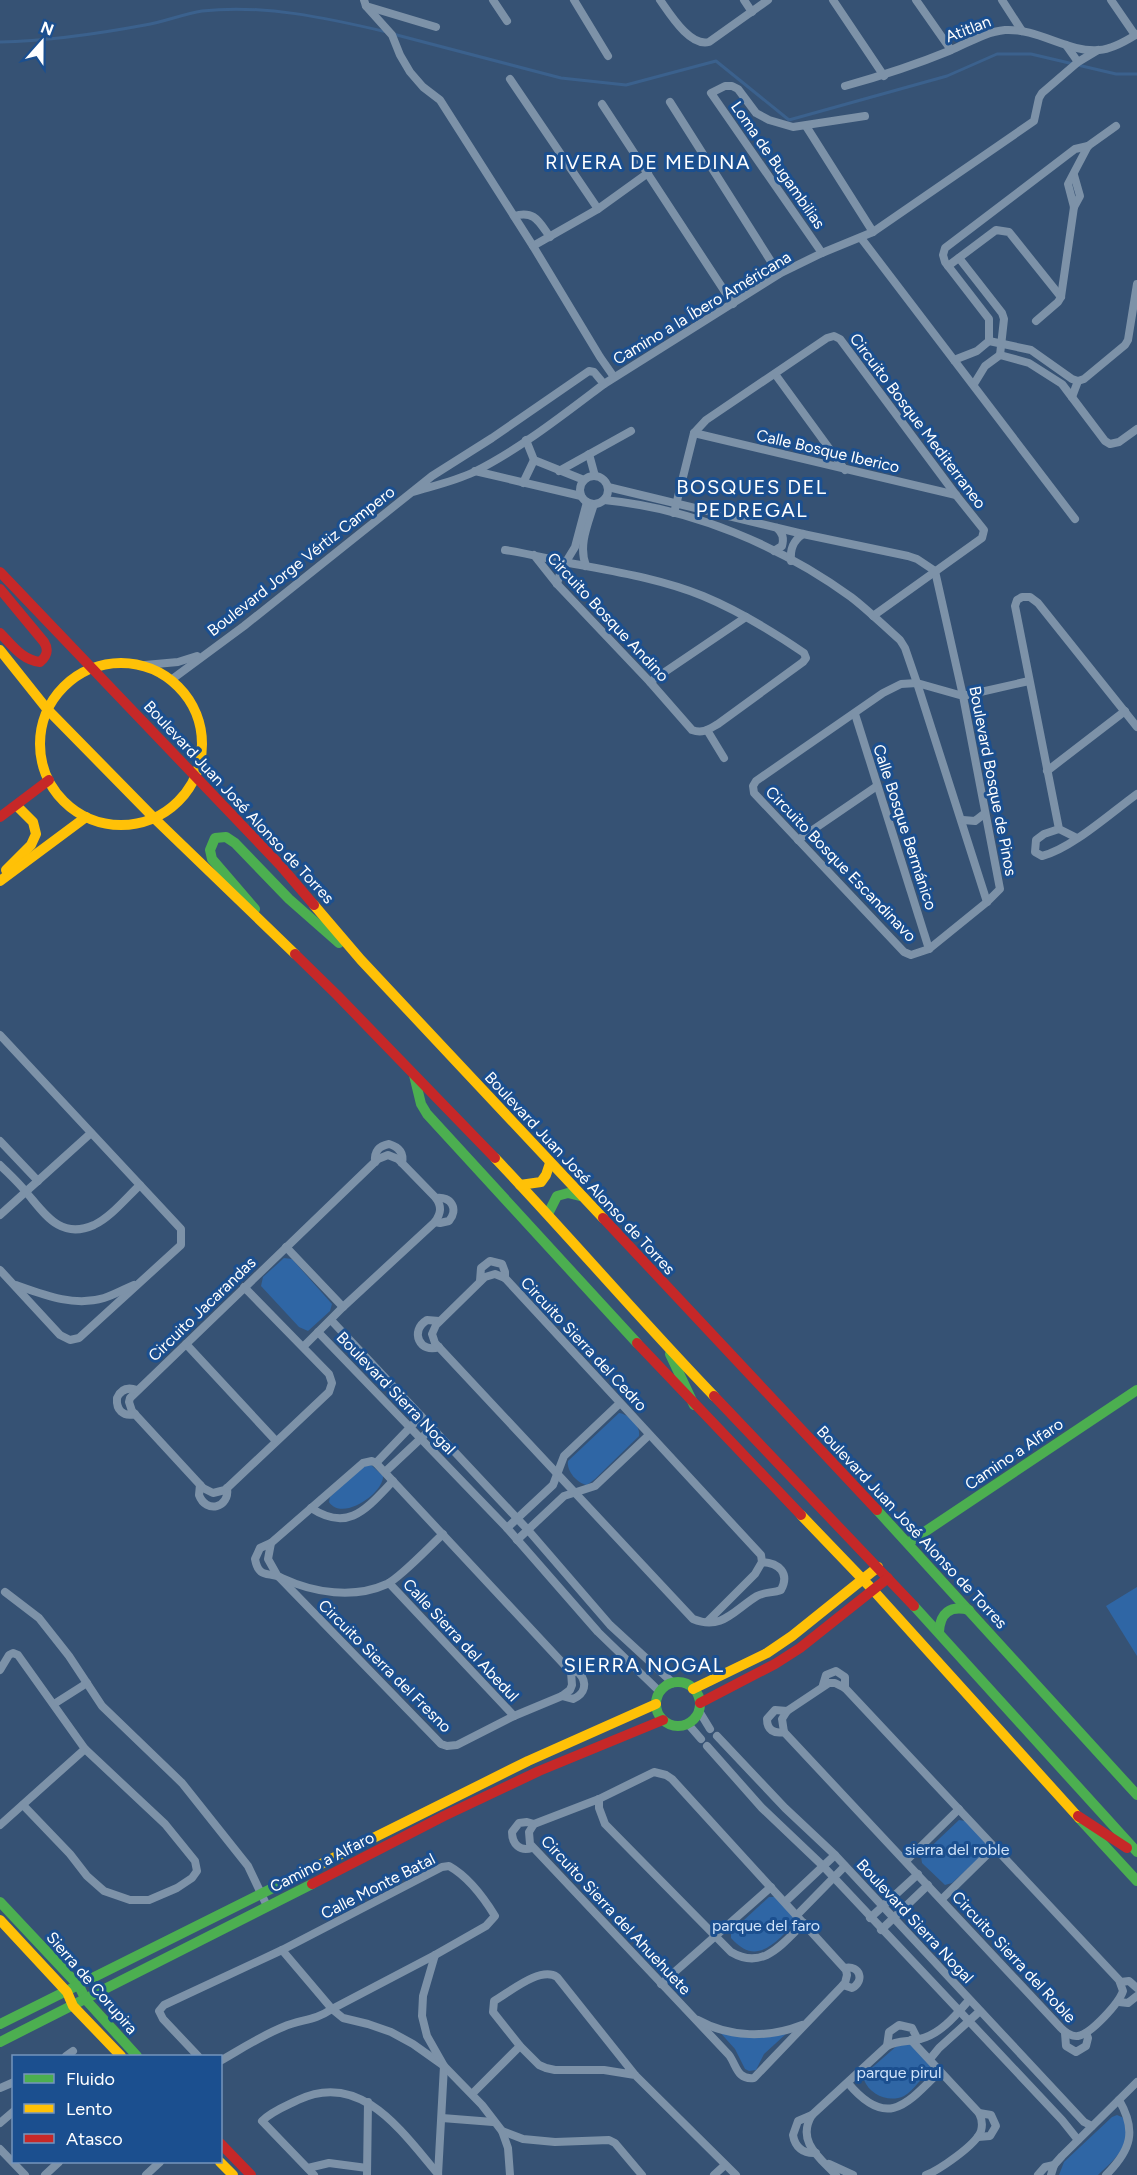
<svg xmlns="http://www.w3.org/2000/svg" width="1137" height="2175" viewBox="0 0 1137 2175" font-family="Figtree,sans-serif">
<rect width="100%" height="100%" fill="#365274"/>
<g fill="#2f66a5">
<path d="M284,1258L292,1259L332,1304L330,1311L308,1331L299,1327L261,1286L263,1277Z"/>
<path d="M619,1413C628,1414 641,1426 639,1436L595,1479L587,1485C578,1484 566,1471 568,1461Z"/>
<path d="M370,1464L383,1476C384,1493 342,1522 329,1502L330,1497L361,1467Z"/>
<path d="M1137,1587V1656L1106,1606Z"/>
<path d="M959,1820L965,1821L987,1844L985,1853L952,1883L945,1885L922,1863L921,1856Z"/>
<path d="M769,1897H775L795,1918C794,1927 787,1931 781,1937C763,1954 749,1958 731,1938V1932Z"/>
<path d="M717,2029L787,2033L764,2054L756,2070L749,2071L745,2069L735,2049Z"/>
<path d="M910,2043L930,2065C931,2074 924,2077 918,2083C914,2088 909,2093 904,2096C889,2103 870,2095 864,2080L867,2072L899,2044Z"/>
<path d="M1117,2115L1124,2118C1133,2145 1116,2158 1098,2175H1059L1064,2162L1112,2117Z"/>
</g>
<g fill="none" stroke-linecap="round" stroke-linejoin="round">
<g stroke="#3b618d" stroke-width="3">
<path d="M393,34L561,78L626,85L716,61L789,120L947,76L997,54H1031L1116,74H1137"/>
<path d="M0,42C48,41 97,34 145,25C164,22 183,14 202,11C264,4 327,18 387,32"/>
</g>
<g stroke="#7d92a8" stroke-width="8">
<path d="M364,0L366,6L436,27"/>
<path d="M493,0L507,21"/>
<path d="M574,0L608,56"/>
<path d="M660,0C670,14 690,47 709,42L768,0"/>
<path d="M744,0L752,12"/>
<path d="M833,0L884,76"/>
<path d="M916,0L951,50"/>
<path d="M1002,0L1022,31"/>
<path d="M1111,0L1135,35"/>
<path d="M366,6L392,35L400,55L410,72L423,87L440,100L533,246L600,357L614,377"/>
<path d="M1066,45L1078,62"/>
<path d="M510,79L598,209"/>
<path d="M845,86C881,76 915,65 949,51C968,43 985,32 1005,30C1038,28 1068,53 1099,50C1112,49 1126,41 1137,34"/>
<path d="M670,102L779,274"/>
<path d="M602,104L733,304"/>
<path d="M806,126L873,232"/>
<path d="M1074,207L1080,196L1074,175"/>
<path d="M514,216C535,210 539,222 550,237"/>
<path d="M861,238L1075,519"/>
<path d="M533,246L598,209L648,173"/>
<path d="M822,253L711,93L725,86H732L738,89L756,113L769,120L793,127L865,116"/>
<path d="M959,258L1002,313L1004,319L1000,355"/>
<path d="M948,266L996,230L1009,232L1061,297"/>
<path d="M1036,321L1058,302L1061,297L1074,207L1068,184L1088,146L1116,126"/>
<path d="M989,341L1031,350L1072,379L1078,381"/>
<path d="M954,360L977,351L989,341V319L945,262L943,255L945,248L1075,149L1088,146"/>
<path d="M775,374L845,470"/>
<path d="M604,384L779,274L822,253L873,232L1034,121L1039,98L1042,93L1078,62L1098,50"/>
<path d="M974,384L985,366L1000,355L1029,363L1062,384L1105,441L1110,444L1119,442L1137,429"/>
<path d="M1072,397L1078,381L1084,379L1125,345L1128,340L1137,284"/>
<path d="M694,433L956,495"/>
<path d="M526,440L534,460L584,480"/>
<path d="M589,454L595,476"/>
<path d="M475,471L581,496"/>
<path d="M559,471L631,431"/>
<circle cx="594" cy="490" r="14"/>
<path d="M523,483L534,460"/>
<path d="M608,487L803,534L908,556L917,559L935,571L963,696L1000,889L987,902L929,949L911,955L904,952L754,793L753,786L756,781L883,693L901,684L917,683L963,696L1029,681"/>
<path d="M604,500C691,508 781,546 851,597C868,610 884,626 900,640L905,648L917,683L987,902"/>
<path d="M674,513L694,433L706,420L827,338L834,336L840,339L956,495L984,530L982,538L873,616"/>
<path d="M505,550C525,553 545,558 564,562C611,571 659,578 703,596C739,611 772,631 804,653L806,658L803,662L718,724C709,729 703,734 692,730L650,682L557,584L534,555"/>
<path d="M774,551L782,546C784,538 783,534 777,528"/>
<path d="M791,561C790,549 793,541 803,534"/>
<path d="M586,566C578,545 588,524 594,504"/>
<path d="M557,584L561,570L575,547L587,502"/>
<path d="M145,665L178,662L197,656"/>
<path d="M171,680L244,626L432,476L492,438L589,371L594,372L604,384C563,415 520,449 474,472C455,481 433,486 413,492"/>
<path d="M650,682L746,617"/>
<path d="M855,714L929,949"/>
<path d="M707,730L724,758"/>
<path d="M1047,771L1125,711"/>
<path d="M963,820L975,821L984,814"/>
<path d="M1059,829L1044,834L1036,840L1035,852L1042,856C1071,849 1112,812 1137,794"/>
<path d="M1077,838L1059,829L1015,606L1017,600L1022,597H1030L1038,603L1137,727"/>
<path d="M798,840L877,786"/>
<path d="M0,1035L181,1229V1245L79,1338L70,1340L60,1335L0,1270"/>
<path d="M0,1141L38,1181"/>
<path d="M375,1162C374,1151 379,1146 389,1144C399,1147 404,1153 402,1163"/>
<path d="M0,1165C9,1174 18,1182 26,1192C45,1214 60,1240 94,1225C111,1217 126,1198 140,1185"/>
<path d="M0,1215L91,1133"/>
<path d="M435,1222L440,1223L449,1221C459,1209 451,1196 436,1198"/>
<path d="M286,1247L343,1307"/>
<path d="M480,1281L481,1268L490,1261L502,1264L505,1272V1278"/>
<path d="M16,1285C44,1295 74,1307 104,1298C114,1295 124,1289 134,1285"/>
<path d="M244,1287L329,1374L332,1383L329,1392L225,1490L213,1493L203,1488L132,1411L129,1402L130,1398L378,1159L388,1155L398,1159L436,1198C442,1207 441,1213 435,1222L343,1307L303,1347"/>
<path d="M331,1320L528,1530L610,1625L673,1683"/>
<path d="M439,1321L427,1320C409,1331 420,1354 439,1347"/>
<path d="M318,1332L507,1528L598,1632L660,1692"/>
<path d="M186,1344L276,1441"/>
<path d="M135,1414C123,1417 116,1410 117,1398C121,1389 128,1387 137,1390"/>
<path d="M372,1461L376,1463L571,1672L572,1685L570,1690L562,1696L514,1716L457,1745L447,1746L441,1744L277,1575L268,1559L271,1543L363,1463Z"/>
<path d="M376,1463L421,1416"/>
<path d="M385,1472L432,1428"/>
<path d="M200,1485L199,1495C206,1514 230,1508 227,1488"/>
<path d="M311,1508C349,1533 367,1508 393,1481"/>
<path d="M507,1528L553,1485L564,1456L620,1403"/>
<path d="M517,1540L564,1496L595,1486L649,1435"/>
<path d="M271,1543L260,1548L255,1559C259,1580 269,1571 282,1578C314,1593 354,1599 387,1584C401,1577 430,1546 443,1534"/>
<path d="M389,1583L514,1716"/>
<path d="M5,1592L39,1618L69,1656L102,1706L182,1783L248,1866L267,1906"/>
<path d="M707,1622L755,1574L762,1562L761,1555L505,1278L495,1274L485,1277L436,1325L432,1334L435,1343L693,1619C722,1631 734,1610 757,1596C764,1592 773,1593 781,1590C790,1573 779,1563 762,1562"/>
<path d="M0,1670L9,1655L13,1653L18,1655L85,1749L165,1824L195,1861L197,1871L192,1878L177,1888L149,1900H130L104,1891L87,1876L70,1854L23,1805"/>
<path d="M829,1683H835L845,1688L1119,1980L1123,1991C1119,2003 1091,2034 1078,2036C1071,2037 1066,2033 1061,2028L784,1732L782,1719L787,1711Z"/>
<path d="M823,1685L826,1675L836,1671L845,1677V1688"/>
<path d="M562,1696L573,1699C585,1694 588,1683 579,1673L569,1670"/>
<path d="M54,1704L87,1683"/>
<path d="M699,1711L710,1729"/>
<path d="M688,1724L701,1739"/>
<path d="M784,1732C774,1734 767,1730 767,1719L775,1710L787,1711"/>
<path d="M717,1736L785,1808L835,1855L1084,2122L1092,2126"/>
<path d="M707,1746L762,1808L823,1866L1062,2120L1078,2140"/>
<path d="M654,1772L666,1775L672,1779L846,1970L847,1975L845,1983L754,2078C737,2080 737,2066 729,2055L530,1844L529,1832L534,1824L599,1799Z"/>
<path d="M599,1799V1808L605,1824L731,1952C763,1971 782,1944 804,1923"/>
<path d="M0,1825L85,1749"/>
<path d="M532,1848C520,1852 512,1844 512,1832L519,1823L527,1822L534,1824"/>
<path d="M906,1861L959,1809"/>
<path d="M942,1899L995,1847"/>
<path d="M785,1902L835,1855"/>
<path d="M797,1915L845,1866"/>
<path d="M870,1918L918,1874"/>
<path d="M881,1930L928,1885"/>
<path d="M282,1950L332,2009L343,2018L368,2024L391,2032L413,2044L444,2066L482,2105L502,2131L523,2139L555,2142L609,2140L615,2143L642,2175"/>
<path d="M435,1955L423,1996L422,2016L427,2036L444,2066L438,2175"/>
<path d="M1121,1982L1129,1981L1137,1988"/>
<path d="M661,1984L771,1887"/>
<path d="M843,1985L852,1988C865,1981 860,1965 845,1968"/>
<path d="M1119,2002L1128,2003L1137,1996"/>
<path d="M698,2020C730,2038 769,2038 802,2025"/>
<path d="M1065,2033L1066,2046L1076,2052L1086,2046L1088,2038L1086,2033"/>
<path d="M911,2040L979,2113C982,2119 983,2124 981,2131C976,2145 939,2170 926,2175"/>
<path d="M887,2046L889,2032L899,2025L912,2028L918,2040"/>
<path d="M66,2056L73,2051"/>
<path d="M198,2056L163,2019L159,2011L164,2005L282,1950L442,1867L449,1866C467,1876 484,1898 495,1916L486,1926L435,1955L332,2009C314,2021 302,2019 283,2027C261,2036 241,2049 220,2061"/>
<path d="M930,2059L939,2048L980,2011"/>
<path d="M635,2075L604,2070H555L546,2068L539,2065L520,2046L493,2012L494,2001C510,1992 540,1966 557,1977L635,2075L736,2175"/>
<path d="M848,2083C887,2130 907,2104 940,2071"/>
<path d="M0,2088L14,2082"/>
<path d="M472,2094L520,2046"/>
<path d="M812,2115L798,2121L793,2135C795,2147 803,2154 816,2153"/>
<path d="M442,2118L493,2122"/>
<path d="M0,2123L14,2111"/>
<path d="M502,2131L508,2148L510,2175"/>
<path d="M978,2137L990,2136L996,2126L991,2115L979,2113"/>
<path d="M0,2149L25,2175"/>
<path d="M829,2164L853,2175"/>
<path d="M308,2168L329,2163L367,2168"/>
<path d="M45,2175L59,2162"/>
<path d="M146,2175L160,2162"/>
<path d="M314,2175L262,2121C272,2111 286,2106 298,2100C361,2070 402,2132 438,2174"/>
<path d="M367,2175L368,2102"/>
<path d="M714,2175L725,2165"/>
<path d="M836,2175C819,2157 796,2141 812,2115L887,2046C898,2040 909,2042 920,2039C941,2034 956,2015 969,2000"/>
<path d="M1038,2175L1045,2167L1054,2165"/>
<path d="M1051,2175L1054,2165L1062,2156L1137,2082"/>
<path d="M1106,2175C1131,2150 1137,2131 1119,2100"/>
</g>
<g stroke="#4caf50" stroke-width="10">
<path d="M255,909L212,859L210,850L215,838L226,837L235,843L289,899L339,943"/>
<path d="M414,1075L421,1104L427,1114L637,1343"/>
<path d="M548,1214L557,1196L568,1193L580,1196"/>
<path d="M670,1354L694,1405"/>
<path d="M877,1510L1137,1795"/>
<path d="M908,1543L1137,1390"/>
<path d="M914,1606L1137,1852"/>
<path d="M939,1632C940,1613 950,1605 969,1610"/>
<circle cx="678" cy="1704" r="22"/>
<path d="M1079,1818L1137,1881"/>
<path d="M0,1902L79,1986L86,2000L137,2056"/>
<path d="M0,2024L315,1867"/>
<path d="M0,2042L312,1884"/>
</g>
<g stroke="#ffc107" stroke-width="10">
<path d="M0,650L47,709L155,819L295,954"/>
<circle cx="121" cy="744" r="81"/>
<path d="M6,870L31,845L36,834L33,822L17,806"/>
<path d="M0,881L86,817"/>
<path d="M314,905L361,960L603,1218"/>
<path d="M495,1158C569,1236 639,1318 714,1396"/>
<path d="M520,1185L541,1182L546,1175L550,1163"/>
<path d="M801,1515L873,1590L1079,1818"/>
<path d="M693,1689L767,1653L792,1636L878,1567"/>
<path d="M315,1867L528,1761L656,1704"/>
<path d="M0,1920L67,1992L73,2006L121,2056"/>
<path d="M220,2162L233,2175"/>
</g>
<g stroke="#c62828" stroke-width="10">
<path d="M0,572L280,865L314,905"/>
<path d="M0,589L44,642C49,650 47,656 40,662C22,660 12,645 0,633"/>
<path d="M0,817L49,780"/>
<path d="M295,954L337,995L495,1158"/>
<path d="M603,1218L877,1510"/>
<path d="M637,1343L801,1515"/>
<path d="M714,1396L914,1606"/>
<path d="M700,1703L775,1664L800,1648L888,1578"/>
<path d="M1078,1816L1127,1848"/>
<path d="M312,1884L444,1816L539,1771L663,1720"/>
<path d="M220,2143L251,2175"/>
</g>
</g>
<g text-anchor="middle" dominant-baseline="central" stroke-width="6" stroke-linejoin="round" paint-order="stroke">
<g font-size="16" fill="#fff" stroke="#1b4f8f">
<text transform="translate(968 29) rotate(-21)">Atitlan</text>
<text transform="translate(778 165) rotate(55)">Loma de Bugambilias</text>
<text transform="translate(702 308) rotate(-31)">Camino a la Íbero Américana</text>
<text transform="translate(918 421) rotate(53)">Circuito Bosque Mediterraneo</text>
<text transform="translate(828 451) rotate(13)">Calle Bosque Iberico</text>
<text transform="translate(301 561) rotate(-38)">Boulevard Jorge Vértiz Campero</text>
<text transform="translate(608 617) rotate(47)">Circuito Bosque Andino</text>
<text transform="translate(993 781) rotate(79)">Boulevard Bosque de Pinos</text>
<text transform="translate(239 802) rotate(47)">Boulevard Juan José Alonso de Torres</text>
<text transform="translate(905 827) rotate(72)">Calle Bosque Bermánico</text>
<text transform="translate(841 864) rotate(46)">Circuito Bosque Escandinavo</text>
<text transform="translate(580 1173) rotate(47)">Boulevard Juan José Alonso de Torres</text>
<text transform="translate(202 1309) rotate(-44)">Circuito Jacarandas</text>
<text transform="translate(584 1344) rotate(47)">Circuito Sierra del Cedro</text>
<text transform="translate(396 1393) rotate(46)">Boulevard Sierra Nogal</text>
<text transform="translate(1014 1454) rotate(-34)">Camino a Alfaro</text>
<text transform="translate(912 1527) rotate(47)">Boulevard Juan José Alonso de Torres</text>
<text transform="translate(461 1640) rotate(47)">Calle Sierra del Abedul</text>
<text transform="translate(385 1666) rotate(45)">Circuito Sierra del Fresno</text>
<text transform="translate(322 1862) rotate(-27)">Camino a Alfaro</text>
<text transform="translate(378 1886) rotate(-27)">Calle Monte Batal</text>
<text transform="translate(616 1915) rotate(47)">Circuito Sierra del Ahuehuete</text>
<text transform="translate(915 1921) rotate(47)">Boulevard Sierra Nogal</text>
<text transform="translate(1014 1957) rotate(47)">Circuito Sierra del Roble</text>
<text transform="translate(92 1983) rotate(49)">Sierra de Corupira</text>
</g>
<g font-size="16" fill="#cfe3fa" stroke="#1b4f8f">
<text x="957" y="1849">sierra del roble</text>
<text x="766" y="1925">parque del faro</text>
<text x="899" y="2072">parque pirul</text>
</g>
<g font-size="20" letter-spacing="1.5" fill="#fff" stroke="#1b4f8f">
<text x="648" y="162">RIVERA DE MEDINA</text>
<text x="752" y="487">BOSQUES DEL<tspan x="752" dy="23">PEDREGAL</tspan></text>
<text x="644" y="1665">SIERRA NOGAL</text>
</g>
</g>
<rect x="12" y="2055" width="210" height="108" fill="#1b4f8f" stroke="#7695bc" stroke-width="1.5"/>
<rect x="24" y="2074" width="30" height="9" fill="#4caf50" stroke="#7695bc" stroke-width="1.5"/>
<text x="66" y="2085" font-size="18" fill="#ffffff">Fluido</text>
<rect x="24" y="2104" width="30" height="9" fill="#ffc107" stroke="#7695bc" stroke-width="1.5"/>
<text x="66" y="2115" font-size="18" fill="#ffffff">Lento</text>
<rect x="24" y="2134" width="30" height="9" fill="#c62828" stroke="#7695bc" stroke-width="1.5"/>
<text x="66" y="2145" font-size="18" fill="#ffffff">Atasco</text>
<g transform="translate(42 42) rotate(21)" stroke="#1b4f8f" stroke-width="4.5" paint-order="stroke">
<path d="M0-4.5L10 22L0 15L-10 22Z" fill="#ffffff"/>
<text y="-9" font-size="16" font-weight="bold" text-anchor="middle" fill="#ffffff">N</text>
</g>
</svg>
